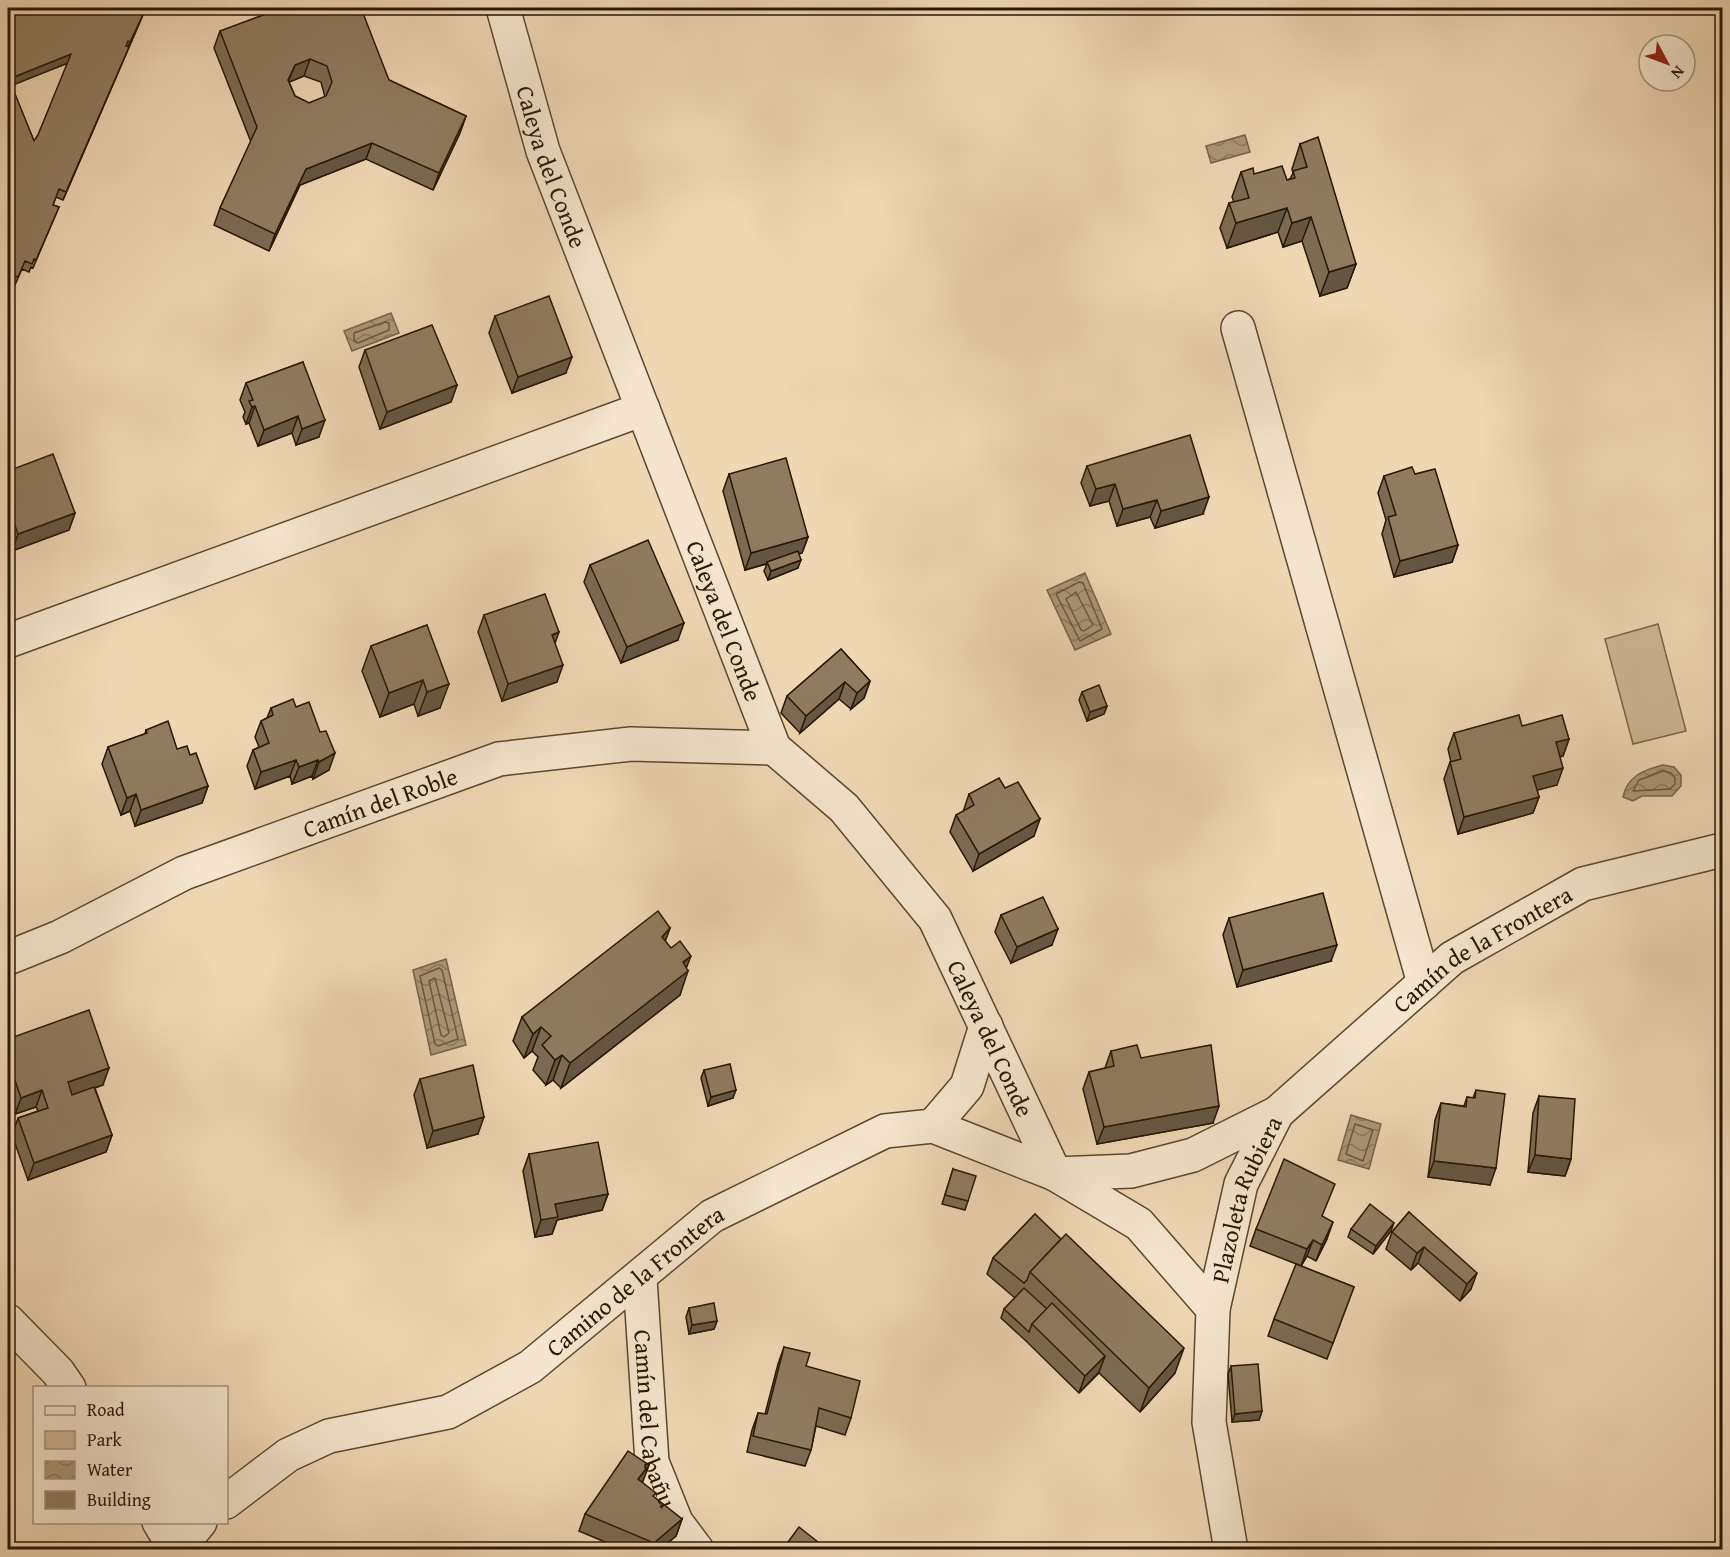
<svg xmlns="http://www.w3.org/2000/svg" width="1730" height="1557" viewBox="0 0 1730 1557" font-family="'Gentium Book Plus',serif">
<defs>
<pattern id="water-waves" width="16" height="10" patternUnits="userSpaceOnUse" patternTransform="scale(1.5)"><rect width="16" height="10" fill="#ac9678"/><path d="M0 5q4-4 8 0t8 0" fill="none" stroke="#8c7960"/></pattern>
</defs>
<rect width="100%" height="100%" fill="#f0d7b4"/>
<filter id="stains"><feTurbulence type="fractalNoise" baseFrequency=".00333" numOctaves="4"/><feColorMatrix values="0 0 0 0 .2 0 0 0 0 .09 0 0 0 0 .02 0 0 0 .5 -.17"/></filter>
<radialGradient id="worn" r=".72"><stop offset=".6" stop-color="#630" stop-opacity="0"/><stop offset="1" stop-color="#630" stop-opacity=".3"/></radialGradient>
<path fill="#ceb696" stroke="#7b664d" stroke-width="1.5" d="M1658,624L1686,731L1633,744L1605,639Z"/>
<g fill="url(#water-waves)" stroke="#77634a" stroke-width="1.5">
<path d="M1245,135L1250,152L1211,163L1206,146Z"/>
<path d="M391,313L399,333L352,351L344,331Z"/>
<path d="M1085,573L1111,634L1075,650L1047,590Z"/>
<path d="M1663,765L1674,767L1681,775V786L1672,796H1642L1633,801L1623,797C1627,776 1644,770 1663,765Z"/>
<path d="M446,959L466,1045L431,1055L413,970Z"/>
<path d="M1351,1115L1381,1124L1369,1169L1338,1160Z"/>
</g>
<g fill="none" stroke-linecap="round" stroke-linejoin="round">
<g stroke="#6a563e" stroke-width="1.5">
<path d="M385,322L389,323V330L358,343L354,341V333Z"/>
<path d="M1079,582L1083,583L1102,629L1080,641L1056,594Z"/>
<path d="M1076,592L1093,625L1084,631L1081,630L1066,599Z"/>
<path d="M1663,771L1671,773L1675,778V784L1670,789L1633,791L1639,780Z"/>
<path d="M439,968L442,970L458,1039L438,1046L435,1044L420,976Z"/>
<path d="M435,978L449,1033L444,1037L441,1035L429,981Z"/>
<path d="M1355,1124L1373,1130L1363,1161L1346,1154Z"/>
</g>
<defs>
<g id="minor">
<path id="s1" d="M503,8L543,151L774,748L844,808L935,919L1055,1174"/>
<path d="M1238,328L1424,983"/>
<path d="M8,641L643,409"/>
<path id="s2" d="M8,958L60,937L184,873L499,759L631,744L774,748"/>
<path d="M933,1126L967,1086L986,1026"/>
<path id="s3" d="M1055,1174L1131,1171L1193,1155L1277,1113L1452,958L1583,884L1722,850"/>
<path id="s4" d="M640,1279L652,1462L676,1522L697,1550"/>
<path d="M8,1321L58,1372L69,1388"/>
<path id="s5" d="M226,1502L288,1455L329,1436L448,1412L530,1367L712,1216L885,1131L933,1126L1055,1174L1139,1224L1213,1309"/>
<path d="M159,1522L176,1550"/>
<path d="M177,1550L200,1522"/>
<path id="s6" d="M1231,1550L1209,1422L1213,1309L1241,1184L1277,1113"/>
</g>
</defs>
<use href="#minor" stroke="#5a4730" stroke-width="36"/>
<use href="#minor" stroke="#f5e5ce" stroke-width="33"/>
</g>
<g fill="#7c6a53" stroke="#281704" stroke-width="1.5" fill-rule="evenodd">
<path d="M8,8L90,9L103,15L146,8L63,200L56,197L53,205L59,207L33,268L31,267L29,272L22,269L15,285L8,282ZM68,63L38,135L34,141L11,85Z"/>
<path d="M220,31L389,80L466,116L460,133L433,190L366,159L300,185L269,251L214,225L220,208L251,142L214,48ZM304,76L321,82L325,97L309,103L295,96L289,82Z"/>
<path d="M1300,144L1356,264L1347,288L1320,296L1302,241L1283,247L1278,232L1227,248L1220,228L1229,203L1234,202L1232,197L1241,172L1254,174L1287,180L1290,179L1293,173L1292,169Z"/>
<path d="M495,316L566,373L512,393L489,333Z"/>
<path d="M365,350L457,385L451,402L380,429L359,367Z"/>
<path d="M303,362L319,437L296,445L292,433L258,446L249,423L246,424L243,417L245,412L240,400L246,383Z"/>
<path d="M1087,466L1203,514L1155,528L1150,517L1117,526L1109,501L1090,506L1081,483Z"/>
<path d="M8,471L75,513L69,530L12,551L8,538Z"/>
<path d="M729,474L808,537L802,553L799,554L798,568L768,580L764,571L767,564L745,570L723,491Z"/>
<path d="M1415,474L1458,545L1452,562L1394,577L1382,534L1386,520L1378,493L1384,476Z"/>
<path d="M590,565L678,640L621,663L584,582Z"/>
<path d="M484,615L555,643L557,682L502,701L478,632Z"/>
<path d="M427,625L440,708L418,716L414,704L380,717L362,671L371,646Z"/>
<path d="M841,649L870,681L864,698L851,709L839,699L800,733L781,713L787,696Z"/>
<path d="M1082,692L1107,706L1104,714L1087,721L1079,700Z"/>
<path d="M296,707L329,770L313,779L312,776L292,784L290,776L255,789L247,766L253,750L259,747L255,737L261,721L267,718L271,708Z"/>
<path d="M1522,726L1569,739L1563,756L1560,757L1557,785L1537,790L1539,797L1533,813L1458,834L1444,779L1450,762H1451L1448,749L1454,733Z"/>
<path d="M146,730L177,749L190,755L208,786L202,803L135,826L130,811L121,815L102,764L108,747L145,734Z"/>
<path d="M1005,788L1034,836L973,871L950,832L956,815L963,812L969,794Z"/>
<path d="M1001,915L1052,945L1011,963L995,932Z"/>
<path d="M1229,918L1331,961L1237,987L1223,935Z"/>
<path d="M670,928L665,941L686,968L680,995L561,1088L553,1080L546,1085L533,1070L538,1057L532,1051L524,1058L513,1041L522,1017Z"/>
<path d="M8,1039L103,1085L95,1088L112,1135L106,1152L28,1180L12,1135L18,1118L38,1111L36,1107L15,1114L8,1093Z"/>
<path d="M1111,1051L1141,1058L1213,1123L1097,1144L1083,1089L1089,1072L1105,1068Z"/>
<path d="M704,1070L733,1098L708,1106L701,1078Z"/>
<path d="M420,1079L478,1134L427,1148L414,1095Z"/>
<path d="M1476,1090L1490,1185L1428,1177L1435,1120L1441,1103L1464,1106L1467,1097L1473,1098Z"/>
<path d="M1539,1096L1571,1159L1565,1176L1528,1172L1533,1113Z"/>
<path d="M529,1154L608,1194L602,1210L557,1220L552,1234L535,1237L523,1171Z"/>
<path d="M953,1169L968,1201L965,1210L942,1204Z"/>
<path d="M1409,1212L1471,1289L1460,1301L1418,1263L1411,1270L1386,1249L1392,1232Z"/>
<path d="M1035,1214L1175,1373L1140,1412L1099,1373L1079,1393L1026,1341L1001,1318L1004,1309L1015,1298L987,1274L993,1258Z"/>
<path d="M1322,1217L1327,1239L1316,1261L1307,1256L1301,1266L1354,1287L1327,1359L1268,1336L1274,1319L1299,1265L1250,1246L1256,1229Z"/>
<path d="M1351,1229L1391,1231L1373,1254L1348,1237Z"/>
<path d="M689,1308L717,1321L714,1329L689,1334L686,1317Z"/>
<path d="M784,1347L806,1366L851,1418L845,1435L816,1426L811,1450L805,1466L747,1452L752,1430L758,1413L765,1414L778,1364Z"/>
<path d="M1231,1366L1262,1411L1259,1420L1232,1422L1228,1374Z"/>
<path d="M649,1465L642,1482L654,1497L682,1519L676,1536L659,1550H624L579,1531L585,1514Z"/>
<path d="M788,1542L828,1550H785Z"/>
</g>
<g fill="#655643" stroke="#281704" stroke-width="1.5">
<path d="M146,8L63,200L130,42Z"/>
<path d="M71,54L68,63L8,87L9,79Z"/>
<path d="M310,59L304,76L289,82L282,97L295,65Z"/>
<path d="M466,116L460,133L433,190L439,173Z"/>
<path d="M372,143L366,159L300,185L269,251L275,234L306,169Z"/>
<path d="M1287,208L1278,232L1227,248L1236,223Z"/>
<path d="M1311,217L1302,241L1283,247L1292,223Z"/>
<path d="M1356,264L1347,288L1320,296L1329,272Z"/>
<path d="M572,357L566,373L512,393L518,377Z"/>
<path d="M457,385L451,402L380,429L387,412Z"/>
<path d="M255,406L249,423L246,424L252,407Z"/>
<path d="M298,416L292,433L258,446L264,430Z"/>
<path d="M325,420L319,437L296,445L302,429Z"/>
<path d="M1115,484L1109,501L1090,506L1096,489Z"/>
<path d="M1209,497L1203,514L1155,528L1161,511Z"/>
<path d="M1157,500L1150,517L1117,526L1123,509Z"/>
<path d="M75,513L69,530L12,551L18,534Z"/>
<path d="M808,537L802,553L745,570L751,553Z"/>
<path d="M1458,545L1452,562L1394,577L1400,561Z"/>
<path d="M801,560L798,568L768,580L771,571Z"/>
<path d="M684,623L678,640L621,663L627,647Z"/>
<path d="M559,632L553,649L552,635Z"/>
<path d="M563,665L557,682L502,701L508,684Z"/>
<path d="M423,680L414,704L380,717L389,693Z"/>
<path d="M870,681L864,698L851,709L857,693Z"/>
<path d="M845,682L839,699L800,733L806,716Z"/>
<path d="M449,684L440,708L418,716L427,692Z"/>
<path d="M1107,706L1104,714L1087,721L1090,712Z"/>
<path d="M1569,739L1563,756L1550,759L1556,742Z"/>
<path d="M335,753L329,770L313,779L319,762Z"/>
<path d="M296,760L290,776L255,789L261,772Z"/>
<path d="M318,760L312,776L292,784L299,767Z"/>
<path d="M1563,768L1557,785L1527,793L1533,776Z"/>
<path d="M208,786L202,803L135,826L141,810Z"/>
<path d="M136,794L130,811L121,815L127,798Z"/>
<path d="M1539,797L1533,813L1458,834L1464,817Z"/>
<path d="M1040,819L1034,836L973,871L979,854Z"/>
<path d="M670,928L661,953L662,937Z"/>
<path d="M1058,929L1052,945L1011,963L1017,947Z"/>
<path d="M1337,945L1331,961L1237,987L1243,970Z"/>
<path d="M691,956L684,974L688,971L680,995L561,1088L570,1063Z"/>
<path d="M541,1027L532,1051L524,1058L533,1034Z"/>
<path d="M562,1055L553,1080L546,1085L555,1060Z"/>
<path d="M109,1068L103,1085L62,1099L68,1082Z"/>
<path d="M42,1090L36,1107L15,1114L21,1098Z"/>
<path d="M736,1090L733,1098L708,1106L711,1097Z"/>
<path d="M1219,1106L1213,1123L1097,1144L1104,1127Z"/>
<path d="M484,1117L478,1134L427,1148L433,1131Z"/>
<path d="M112,1135L106,1152L28,1180L34,1163Z"/>
<path d="M1535,1155L1571,1159L1565,1176L1528,1172Z"/>
<path d="M1434,1161L1496,1168L1490,1185L1428,1177Z"/>
<path d="M608,1194L602,1210L557,1220L552,1234L535,1237L541,1220L555,1204Z"/>
<path d="M1333,1222L1327,1239L1316,1261L1322,1245Z"/>
<path d="M1394,1223L1391,1231L1373,1254L1376,1246Z"/>
<path d="M1313,1240L1307,1256L1301,1266L1307,1249Z"/>
<path d="M1424,1247L1418,1263L1411,1270L1417,1253Z"/>
<path d="M1477,1273L1471,1289L1460,1301L1467,1284Z"/>
<path d="M717,1321L714,1329L689,1334L692,1325Z"/>
<path d="M1184,1348L1175,1373L1140,1412L1149,1388Z"/>
<path d="M1105,1356L1099,1372L1079,1393L1085,1376Z"/>
<path d="M1262,1411L1259,1420L1232,1422L1235,1414Z"/>
<path d="M649,1465L643,1481L631,1496L638,1479Z"/>
<path d="M682,1519L676,1536L659,1550H652L654,1543Z"/>
</g>
<g fill="#907b60" stroke="#281704" stroke-width="1.5" fill-rule="evenodd">
<path d="M8,8H89L90,9L103,15L106,8H146L130,42L128,41L126,46L129,47L66,192L59,189L53,205L59,207L36,260L34,259L32,264L25,261L18,277L8,273ZM71,54L38,135L34,141L9,79Z"/>
<path d="M282,8H361L389,80L466,116L439,173L372,143L306,169L275,234L220,208L257,127L220,31ZM310,59L327,66L332,82L326,96L309,103L295,96L288,80L295,65Z"/>
<path d="M1318,137L1356,264L1329,272L1311,217L1292,223L1287,208L1236,223L1229,203L1249,198L1241,172L1253,168L1254,174L1282,166L1287,180L1295,178L1293,171L1307,167L1300,144Z"/>
<path d="M549,296L572,357L518,377L495,316Z"/>
<path d="M432,325L457,385L387,412L365,350Z"/>
<path d="M303,362L325,420L302,429L298,416L264,430L255,406L252,407L249,401L253,400L246,383Z"/>
<path d="M1190,435L1209,497L1161,511L1157,500L1123,509L1115,484L1096,489L1087,466Z"/>
<path d="M53,454L75,513L18,534L8,506V471Z"/>
<path d="M786,458L808,537L751,553L729,474Z"/>
<path d="M1412,467L1415,474L1435,469L1458,545L1400,561L1388,517L1396,515L1384,476Z"/>
<path d="M648,540L684,623L627,647L590,565Z"/>
<path d="M798,551L801,560L771,571L767,562Z"/>
<path d="M545,594L559,632L552,635L563,665L508,684L484,615Z"/>
<path d="M427,625L449,684L427,692L423,680L389,693L371,646Z"/>
<path d="M841,649L870,681L857,693L845,682L806,716L787,696Z"/>
<path d="M1099,685L1107,706L1090,712L1082,692Z"/>
<path d="M293,699L296,707L309,702L320,732L326,731L335,753L319,762L318,760L299,767L296,760L261,772L253,750L269,743L261,721L273,715L271,708Z"/>
<path d="M1519,715L1522,726L1562,715L1569,739L1556,742L1563,768L1533,776L1539,797L1464,817L1450,762L1461,759L1454,733Z"/>
<path d="M168,721L177,749L187,746L190,755L196,753L208,786L141,810L136,794L127,798L108,747L147,733L146,730Z"/>
<path d="M999,778L1005,788L1018,782L1040,819L979,854L956,815L974,805L969,794Z"/>
<path d="M1323,893L1337,945L1243,970L1229,918Z"/>
<path d="M1043,897L1058,929L1017,947L1001,915Z"/>
<path d="M658,911L670,928L662,937L671,948L680,941L691,956L683,962L688,971L570,1063L562,1055L555,1060L542,1045L551,1036L541,1027L533,1034L522,1017Z"/>
<path d="M89,1010L109,1068L68,1082L72,1095L94,1087L112,1135L34,1163L18,1118L48,1108L42,1090L21,1098L8,1060V1039Z"/>
<path d="M1137,1045L1141,1058L1211,1045L1219,1106L1104,1127L1089,1072L1114,1066L1111,1051Z"/>
<path d="M730,1064L736,1090L711,1097L704,1070Z"/>
<path d="M473,1065L484,1117L433,1131L420,1079Z"/>
<path d="M1476,1090L1505,1094L1496,1168L1434,1161L1441,1103L1466,1107L1467,1097L1475,1098Z"/>
<path d="M1539,1096L1575,1099L1571,1159L1535,1155Z"/>
<path d="M598,1142L608,1194L555,1204L558,1217L541,1220L529,1154Z"/>
<path d="M1284,1159L1335,1184L1322,1216L1333,1222L1322,1245L1313,1240L1307,1249L1256,1229Z"/>
<path d="M953,1169L976,1176L968,1201L945,1195Z"/>
<path d="M1370,1204L1394,1223L1376,1246L1351,1229Z"/>
<path d="M1409,1212L1477,1273L1467,1284L1424,1247L1417,1253L1392,1232Z"/>
<path d="M1035,1214L1061,1239L1030,1272L1027,1280L1024,1283L993,1258Z"/>
<path d="M1066,1234L1184,1348L1149,1388L1030,1272Z"/>
<path d="M1296,1264L1354,1287L1333,1343L1274,1319Z"/>
<path d="M1024,1288L1047,1309L1032,1324L1029,1332L1004,1309Z"/>
<path d="M714,1303L717,1321L692,1325L689,1308Z"/>
<path d="M1052,1303L1105,1356L1085,1376L1032,1324Z"/>
<path d="M784,1347L810,1353L806,1366L860,1381L851,1418L819,1408L811,1450L753,1436L758,1413L767,1414Z"/>
<path d="M1258,1364L1262,1411L1235,1414L1231,1366Z"/>
<path d="M628,1451L649,1465L638,1479L656,1493L653,1496L682,1519L654,1543L585,1514Z"/>
<path d="M8,1460L14,1461L10,1510H8Z"/>
<path d="M799,1527L828,1550H796L788,1542Z"/>
</g>
<g text-anchor="middle" dominant-baseline="central" stroke-width="6" stroke-linejoin="round" paint-order="stroke">
<g font-size="24" fill="#281704" stroke="#f5e5ce">
<text stroke="none"><textPath href="#s1" startOffset="166">Caleya del Conde</textPath></text>
<text stroke="none"><textPath href="#s1" startOffset="652">Caleya del Conde</textPath></text>
<text stroke="none"><textPath href="#s2" startOffset="404">Camín del Roble</textPath></text>
<text stroke="none"><textPath href="#s3" startOffset="498">Camín de la Frontera</textPath></text>
<text stroke="none"><textPath href="#s1" startOffset="1156">Caleya del Conde</textPath></text>
<text stroke="none"><textPath href="#s6" startOffset="358">Plazoleta Rubiera</textPath></text>
<text stroke="none"><textPath href="#s5" startOffset="474">Camino de la Frontera</textPath></text>
<text stroke="none"><textPath href="#s4" startOffset="141">Camín del Cabañu</textPath></text>
</g>
</g>
<rect width="1730" height="1557" fill="none" stroke="#f0d7b4" stroke-width="30"/>
<rect x="9" y="9" width="1712" height="1539" fill="none" stroke="#281704" stroke-width="3"/>
<rect x="15" y="15" width="1700" height="1527" fill="none" stroke="#281704" stroke-width="1.5"/>
<rect x="33" y="1386" width="195" height="138" fill="#f5e5ce" stroke="#a3937d" stroke-width="1.5"/>
<rect x="45" y="1406" width="30" height="9" fill="#f5e5ce" stroke="#a3937d" stroke-width="1.5"/>
<text x="87" y="1416" font-size="18" fill="#281704">Road</text>
<rect x="45" y="1431" width="30" height="18" fill="#ceb696" stroke="#a3937d" stroke-width="1.5"/>
<text x="87" y="1446" font-size="18" fill="#281704">Park</text>
<rect x="45" y="1461" width="30" height="18" fill="url(#water-waves)" stroke="#a3937d" stroke-width="1.5"/>
<text x="87" y="1476" font-size="18" fill="#281704">Water</text>
<rect x="45" y="1491" width="30" height="18" fill="#907b60" stroke="#a3937d" stroke-width="1.5"/>
<text x="87" y="1506" font-size="18" fill="#281704">Building</text>
<g transform="translate(1667 63) rotate(131)"><circle r="28" fill="#f5e5ce" stroke="#a3937d" stroke-width="1.5"/>
<path d="M0-4.5L10 22L0 15L-10 22Z" fill="#8f2418"/>
<text y="-9" font-size="16" font-weight="bold" text-anchor="middle" fill="#281704">N</text>
</g>
<rect width="100%" height="100%" filter="url(#stains)"/>
<rect width="100%" height="100%" fill="url(#worn)"/>
</svg>
